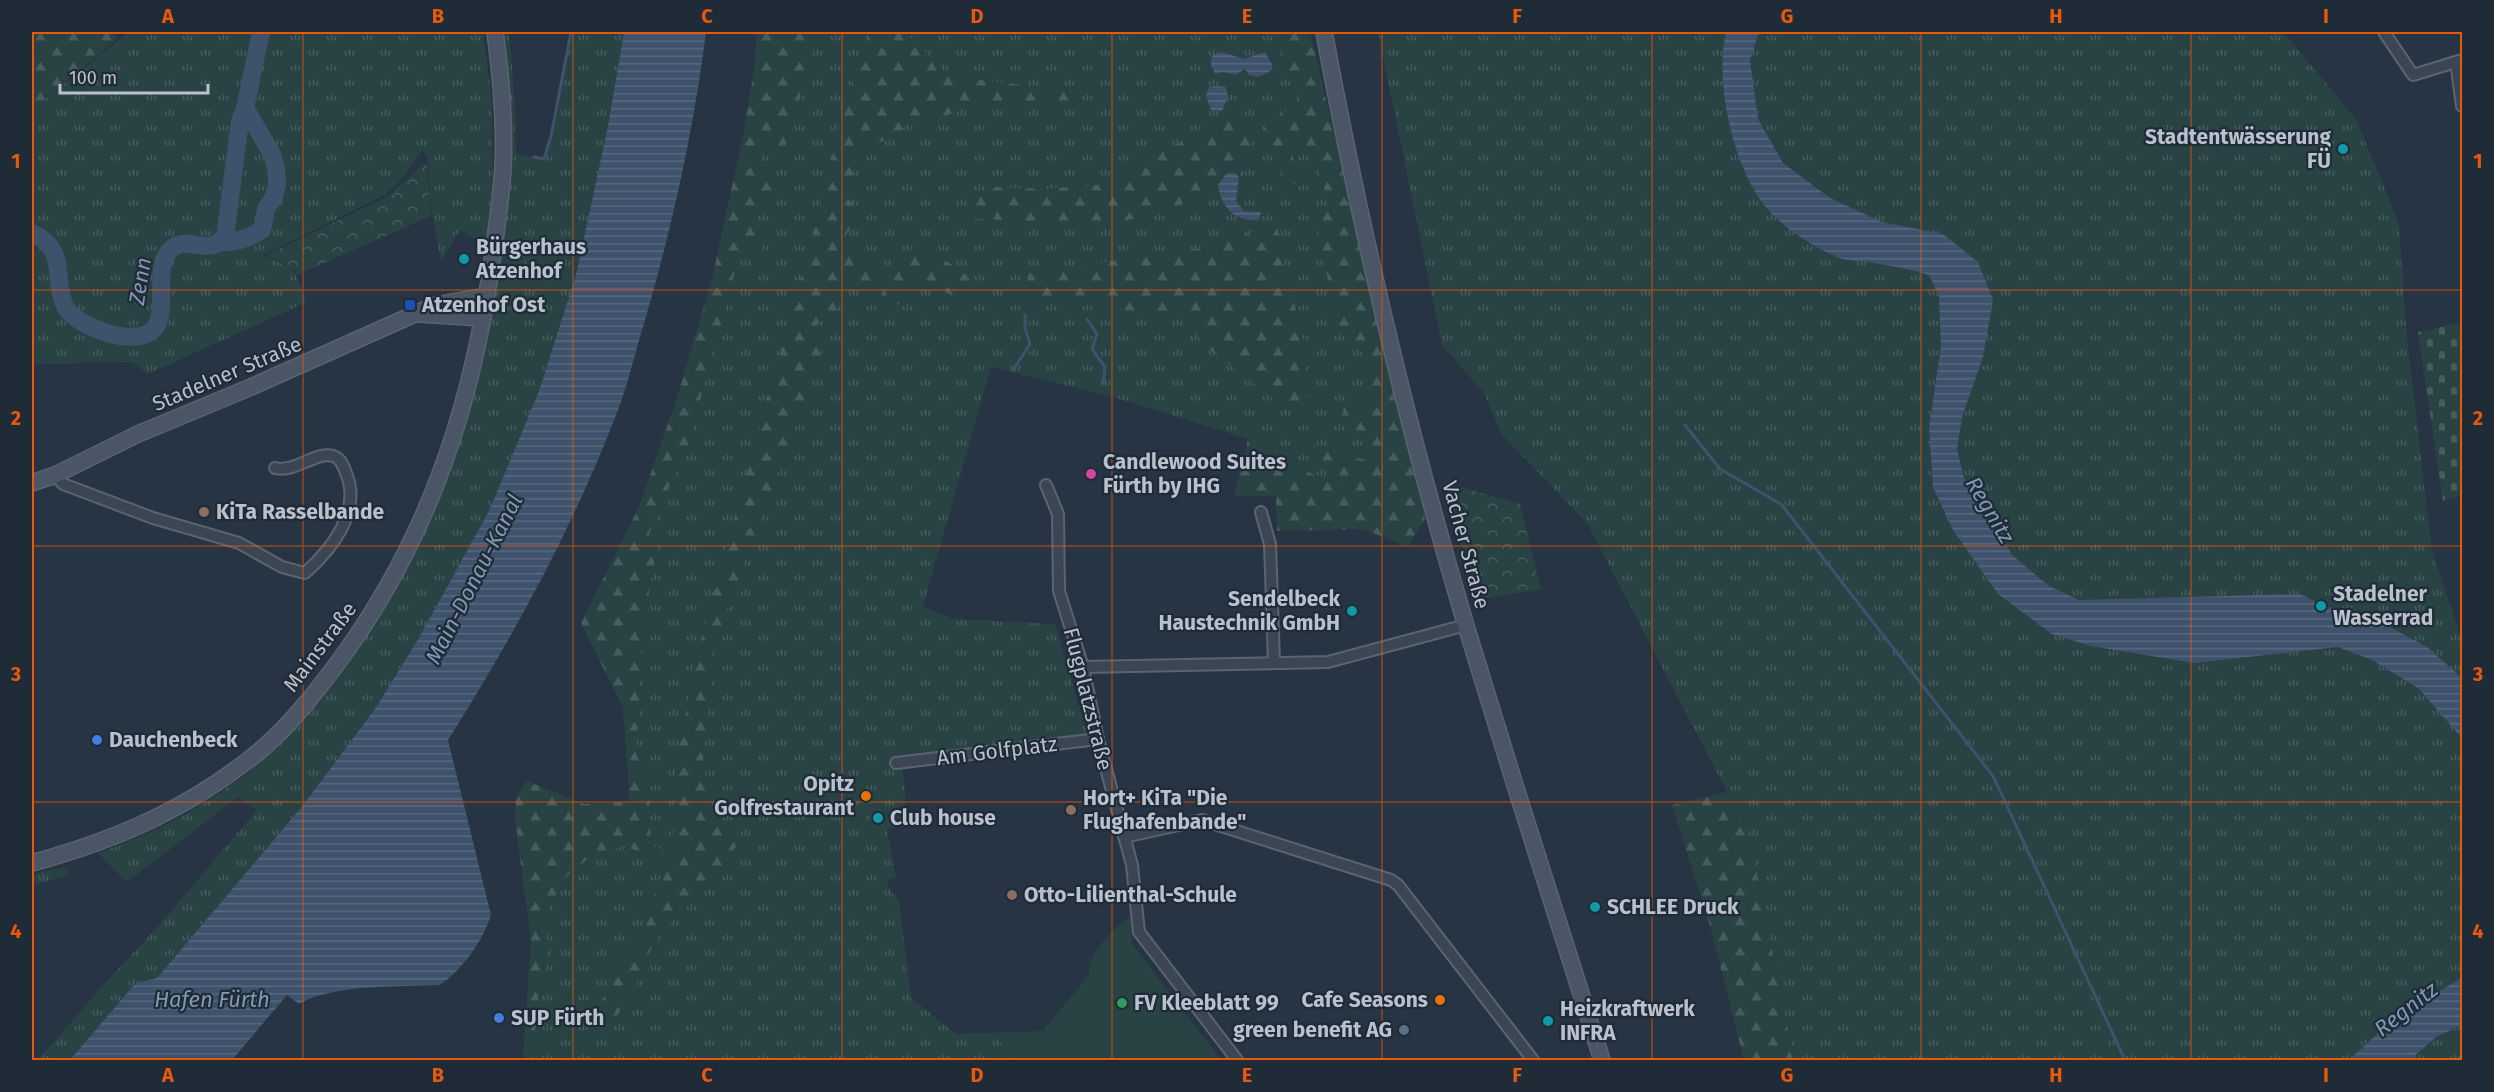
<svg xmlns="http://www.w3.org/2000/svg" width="2494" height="1092" viewBox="0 0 2494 1092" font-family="'Fira Sans',sans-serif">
<defs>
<pattern id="grass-tufts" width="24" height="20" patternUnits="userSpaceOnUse" patternTransform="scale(1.5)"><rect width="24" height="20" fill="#294244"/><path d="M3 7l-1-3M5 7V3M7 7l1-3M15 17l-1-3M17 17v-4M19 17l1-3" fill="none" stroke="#465c5e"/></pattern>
<pattern id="forest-firs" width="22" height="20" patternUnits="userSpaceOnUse" patternTransform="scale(1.5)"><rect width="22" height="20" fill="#294244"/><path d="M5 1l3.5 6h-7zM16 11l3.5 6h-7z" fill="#465c5e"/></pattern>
<pattern id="cemetery-stones" width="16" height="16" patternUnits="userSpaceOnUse" patternTransform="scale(1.5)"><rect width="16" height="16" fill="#294244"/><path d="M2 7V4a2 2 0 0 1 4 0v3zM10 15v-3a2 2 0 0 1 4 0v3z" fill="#465c5e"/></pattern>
<pattern id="park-crowns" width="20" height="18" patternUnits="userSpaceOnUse" patternTransform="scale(1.5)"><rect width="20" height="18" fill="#294244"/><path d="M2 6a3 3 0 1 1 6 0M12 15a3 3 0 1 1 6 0" fill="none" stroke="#465c5e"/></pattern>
<pattern id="water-rules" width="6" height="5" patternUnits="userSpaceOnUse" patternTransform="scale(1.5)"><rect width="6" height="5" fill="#3e526b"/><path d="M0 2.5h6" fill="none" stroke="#58697f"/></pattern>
</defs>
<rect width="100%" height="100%" fill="#273443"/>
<g fill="url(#grass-tufts)">
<path d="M129,32H483L492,102L493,188L485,245L460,230L441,261L431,208L428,159L423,150L400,181L385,195L263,255L293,269L307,302L148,374L132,362L32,364V110Z"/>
<path d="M495,32H509L515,105L516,154L544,159L551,136L571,32H624L608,126L576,275L539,391L489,511L417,641L375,709L300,809L157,978L140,982L133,986L70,1060H38L99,990L161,923L257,810L238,797L127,882L98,853C155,834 204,806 252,770L246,762L358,635L452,443L503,168Z"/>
<path d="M757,32H1310L1425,519L1344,491L1248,439L1113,397L991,367L923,606L954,619L1055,624L1089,740L902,763L906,806L900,807L903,826L887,829L896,878L887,880L888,887L899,902L911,998L956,1034L1043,1031L1089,975C1087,952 1114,929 1131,916L1132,944L1221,1060H523L531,941L515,818L516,797L527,781L584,804L630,802L623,707L581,623L639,507L677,398L712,279L743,136L754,70Z"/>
<path d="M1378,32H2284L2357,121L2399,224L2407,339L2432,550L2462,641V978L2400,1013L2349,1060H1794L1749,834L1587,523L1502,435L1484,393L1442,345Z"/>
<path d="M65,867L69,872L64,877L32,885V874Z"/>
<path d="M2462,1025V1060H2410L2436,1037Z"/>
</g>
<g fill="url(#forest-firs)">
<path d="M32,32H112L117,39L32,110Z"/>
<path d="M757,32H818L784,150L763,149L762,162L776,176L771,208L753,212L750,224L765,239L760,255L740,253L684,460L671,483L649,534L657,547L642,634L639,710L636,752L649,789L651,845L664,849L661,855L649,856L624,846L590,857L561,881L543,927L551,950L539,988L533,1060H523L531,941L515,818L516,797L527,781L584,804L630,802L623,707L581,623L639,507L677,398L712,279L743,136L754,70Z"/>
<path d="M868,32H905L950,76L1030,86H1079L1078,104L976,103L936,120H910L897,136L859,149L847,198L861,211L843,240C863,251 892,262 875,290L861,291L847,286L835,314L816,324L821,356L714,645L703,761L712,813L737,830V845L708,886L664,930L647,956L635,989L612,1023L598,1017L612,967L644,940C647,915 657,876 673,856L675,767L697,654L813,234L843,112L860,60C870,53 867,43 868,32Z"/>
<path d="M1276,32H1310L1425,519L1408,547L1363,529L1277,531L1276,496H1234L1248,439L1342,490L1309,452L1315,444L1342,456L1370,460L1373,439L1354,433L1342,416L1344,407L1358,403L1372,408L1367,371L1359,343L1339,331L1316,224L1329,204L1317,166L1316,149H1298L1292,153L1298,183L1293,184L1282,178L1279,159L1264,143L1263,127L1283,112L1298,106L1295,86L1287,76Z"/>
<path d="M1232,116L1251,126L1250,149L1236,164L1243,171V182L1240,190L1227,173L1218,185L1212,181C1204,188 1196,195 1187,201C1130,234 1034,221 970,218L974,194L996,187L1045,189L1097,185Z"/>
<path d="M1271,225L1278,229L1285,261V286L1292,295L1307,353L1303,378L1309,401L1303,410L1293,413L1201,343L1189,319L1178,313L1118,310L1110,299L1038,300L1026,295L1028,273L1212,247Z"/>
<path d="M932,251L975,281L969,293L958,300L948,293L914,285L901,290L900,303L889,310L879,304L891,263L905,255Z"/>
<path d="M1727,792L1749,834L1794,1060H1744L1710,926L1672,805Z"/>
</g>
<path fill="url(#cemetery-stones)" d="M2462,322V496L2443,501L2418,332Z"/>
<g fill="url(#park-crowns)">
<path d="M427,161L431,216L297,275L294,269L266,255L387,197Z"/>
<path d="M1444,482L1520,504L1541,590L1476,599Z"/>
</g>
<path fill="#294244" d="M1131,916L1132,944L1221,1060H1013L994,1034L1044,1031L1089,975C1088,952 1114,929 1131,916Z"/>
<g fill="url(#water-rules)">
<path d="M624,32H706C693,135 670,237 640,337C633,361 627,386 618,410C574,526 514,635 448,740L491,915C483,941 462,970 440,985C400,987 332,984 299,1004L287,995L232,1060H70L133,986L140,982L157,978L300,809L375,709L417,641L489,511L539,391L576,275L608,126Z"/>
<path d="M1726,32H1759L1750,60L1758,119L1783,163L1830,198L1882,222L1943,234L1978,262L1993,300L1983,357L1962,417L1957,449L1964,478L2013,556L2049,586L2079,600L2300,594L2327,607L2375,619L2427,647L2462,678V738L2418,688L2372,660L2338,647L2194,663L2091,646L2052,634L1998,594L1953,530L1933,487L1929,428L1941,346L1939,297L1929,275C1909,269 1888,265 1867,262C1857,261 1844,261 1835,256C1810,245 1782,227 1765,206C1733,166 1714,81 1726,32Z"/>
<path d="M1222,52L1244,59L1265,52L1272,64L1269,72L1258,77L1249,75L1245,69L1235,75L1223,72L1215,74L1211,65L1212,56Z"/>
<path d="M1218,86L1226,87L1228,98L1222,111L1211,110L1206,96L1209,87Z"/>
<path d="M1227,173H1235L1239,177L1236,201L1244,211L1261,212L1259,220C1235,222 1221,208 1218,185Z"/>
<path d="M2462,978V1025L2436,1037L2410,1060H2349L2400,1013Z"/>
</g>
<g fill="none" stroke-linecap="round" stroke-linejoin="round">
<g stroke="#3e526b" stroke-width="3">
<path d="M534,157L544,159L551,136L571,32"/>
<path d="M1087,319L1097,334L1092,349L1105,367L1103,384"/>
<path d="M1013,370L1030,344L1025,328V315"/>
<path d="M1685,425L1720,469L1781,504L1993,776L2125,1060"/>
</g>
<g stroke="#3e526b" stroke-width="18">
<path d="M32,233C70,250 51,281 66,308C78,327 134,348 153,330C170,313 152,269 170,250C182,237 199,249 214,245C218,244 222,240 225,237L240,121L245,108L261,32"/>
<path d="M218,242C235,243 247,239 262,230L266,209L274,197L277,184L276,168L272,154L245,108"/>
</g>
<defs>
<g id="street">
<path d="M2384,32L2413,75L2462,60"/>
<path d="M2456,62L2462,106"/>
<path d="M55,475L63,484L153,518L239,543L282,567L305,573C332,549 362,511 346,473C343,466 341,458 333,456C316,451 295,473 275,468"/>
<path d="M1046,485L1058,514L1059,591L1083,667L1098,739L1132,865L1139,932L1237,1060"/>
<path d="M1261,512L1270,544L1274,662"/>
<path d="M1083,667L1328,662L1466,625"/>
<path d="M896,763L1098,739"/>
<path d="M1124,837L1202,820L1391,880L1398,885L1533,1060"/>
</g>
<g id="secondary">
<path d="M1324,32C1361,231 1408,431 1466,626C1510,771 1556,916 1602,1060"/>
<path d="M420,314L483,318"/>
<path d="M32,483L55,475L138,434L251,387L435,305L486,296"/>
<path d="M32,863C119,839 193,807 263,748C293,722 319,688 342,657C424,544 468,419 489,281C494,244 501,205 503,167C505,122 501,76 495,32"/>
</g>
</defs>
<use href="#street" stroke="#5a6470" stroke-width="14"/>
<use href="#secondary" stroke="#5a6470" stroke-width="18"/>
<use href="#street" stroke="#3c4653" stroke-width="10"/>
<use href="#secondary" stroke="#4a5565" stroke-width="15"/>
</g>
<path fill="none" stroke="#e8590c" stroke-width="1.5" stroke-opacity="0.55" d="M303,32V1060M573,32V1060M842,32V1060M1112,32V1060M1382,32V1060M1652,32V1060M1921,32V1060M2191,32V1060M32,290H2462M32,546H2462M32,802H2462"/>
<g fill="#0f9aa8" stroke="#202b38" stroke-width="2">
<circle cx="2343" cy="149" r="6"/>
<circle cx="464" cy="259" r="6"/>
<circle cx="2321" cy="606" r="6"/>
<circle cx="1352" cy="611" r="6"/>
<circle cx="878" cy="818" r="6"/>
<circle cx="1595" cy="907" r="6"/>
<circle cx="1548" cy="1021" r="6"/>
</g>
<rect fill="#1a4fb4" stroke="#202b38" stroke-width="2" x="404" y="299" width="12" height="12" rx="3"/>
<circle fill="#d1479c" stroke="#202b38" stroke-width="2" cx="1091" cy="474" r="6"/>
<g fill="#8d6e63" stroke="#202b38" stroke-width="2">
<circle cx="204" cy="512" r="6"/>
<circle cx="1071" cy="810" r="6"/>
<circle cx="1012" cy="895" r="6"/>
</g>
<g fill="#3f7fe0" stroke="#202b38" stroke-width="2">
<circle cx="97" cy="740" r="6"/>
<circle cx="499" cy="1018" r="6"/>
</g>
<g fill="#e8710a" stroke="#202b38" stroke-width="2">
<circle cx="866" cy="796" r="6"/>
<circle cx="1440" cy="1000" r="6"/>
</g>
<circle fill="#2e9e5b" stroke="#202b38" stroke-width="2" cx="1122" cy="1003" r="6"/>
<circle fill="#5c6f8a" stroke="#202b38" stroke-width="2" cx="1404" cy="1030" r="6"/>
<g text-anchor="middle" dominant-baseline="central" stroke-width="4.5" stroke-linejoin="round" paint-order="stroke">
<g font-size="21" font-weight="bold" fill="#b9c1cc" stroke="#202b38" text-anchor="start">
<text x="2331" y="137" text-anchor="end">Stadtentwässerung<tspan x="2331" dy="24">FÜ</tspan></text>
<text x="476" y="247">Bürgerhaus<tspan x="476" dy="24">Atzenhof</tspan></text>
<text x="422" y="305">Atzenhof Ost</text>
<text x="1103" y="462">Candlewood Suites<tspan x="1103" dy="24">Fürth by IHG</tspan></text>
<text x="216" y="512">KiTa Rasselbande</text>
<text x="2333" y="594">Stadelner<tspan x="2333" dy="24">Wasserrad</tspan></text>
<text x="1340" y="599" text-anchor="end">Sendelbeck<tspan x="1340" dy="24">Haustechnik GmbH</tspan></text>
<text x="109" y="740">Dauchenbeck</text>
<text x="854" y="784" text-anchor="end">Opitz<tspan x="854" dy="24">Golfrestaurant</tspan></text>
<text x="1083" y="798">Hort+ KiTa "Die<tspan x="1083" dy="24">Flughafenbande"</tspan></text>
<text x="890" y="818">Club house</text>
<text x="1024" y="895">Otto-Lilienthal-Schule</text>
<text x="1607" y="907">SCHLEE Druck</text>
<text x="1428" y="1000" text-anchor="end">Cafe Seasons</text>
<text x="1134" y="1003">FV Kleeblatt 99</text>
<text x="1560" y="1009">Heizkraftwerk<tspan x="1560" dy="24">INFRA</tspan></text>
<text x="511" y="1018">SUP Fürth</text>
<text x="1392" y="1030" text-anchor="end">green benefit AG</text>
</g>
<g font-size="21" fill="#b9c1cc" stroke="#202b38">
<text transform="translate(227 374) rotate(-23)">Stadelner Straße</text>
<text transform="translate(1466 545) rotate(75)">Vacher Straße</text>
<text transform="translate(320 647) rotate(-53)">Mainstraße</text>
<text transform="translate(1088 699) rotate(76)">Flugplatzstraße</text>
<text transform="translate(997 751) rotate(-7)">Am Golfplatz</text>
</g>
<g font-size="22" font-style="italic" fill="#8198b2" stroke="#202b38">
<text transform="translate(140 281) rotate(-81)">Zenn</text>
<text transform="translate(1990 510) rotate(59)">Regnitz</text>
<text transform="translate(474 579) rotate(-63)">Main-Donau-Kanal</text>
<text x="212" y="999">Hafen Fürth</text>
<text transform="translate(2406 1009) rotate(-38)">Regnitz</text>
</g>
</g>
<rect width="2494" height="1092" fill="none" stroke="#202b38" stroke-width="66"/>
<path d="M60 84v9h148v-9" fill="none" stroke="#b9c1cc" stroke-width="3"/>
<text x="69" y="84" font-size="18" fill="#b9c1cc" stroke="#202b38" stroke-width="4.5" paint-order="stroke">100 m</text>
<rect x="33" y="33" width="2428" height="1026" fill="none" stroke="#e8590c" stroke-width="2"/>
<g font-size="20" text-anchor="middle" font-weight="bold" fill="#e8590c">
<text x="168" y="23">A</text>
<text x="438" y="23">B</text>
<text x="707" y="23">C</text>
<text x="977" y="23">D</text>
<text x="1247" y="23">E</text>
<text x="1517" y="23">F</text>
<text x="1787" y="23">G</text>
<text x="2056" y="23">H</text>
<text x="2326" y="23">I</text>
<text x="16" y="168">1</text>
<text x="2478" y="168">1</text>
<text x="16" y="425">2</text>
<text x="2478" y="425">2</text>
<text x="16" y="681">3</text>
<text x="2478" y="681">3</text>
<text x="16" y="938">4</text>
<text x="2478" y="938">4</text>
<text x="168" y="1082">A</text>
<text x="438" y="1082">B</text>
<text x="707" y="1082">C</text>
<text x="977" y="1082">D</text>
<text x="1247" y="1082">E</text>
<text x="1517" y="1082">F</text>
<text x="1787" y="1082">G</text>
<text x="2056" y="1082">H</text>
<text x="2326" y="1082">I</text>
</g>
</svg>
